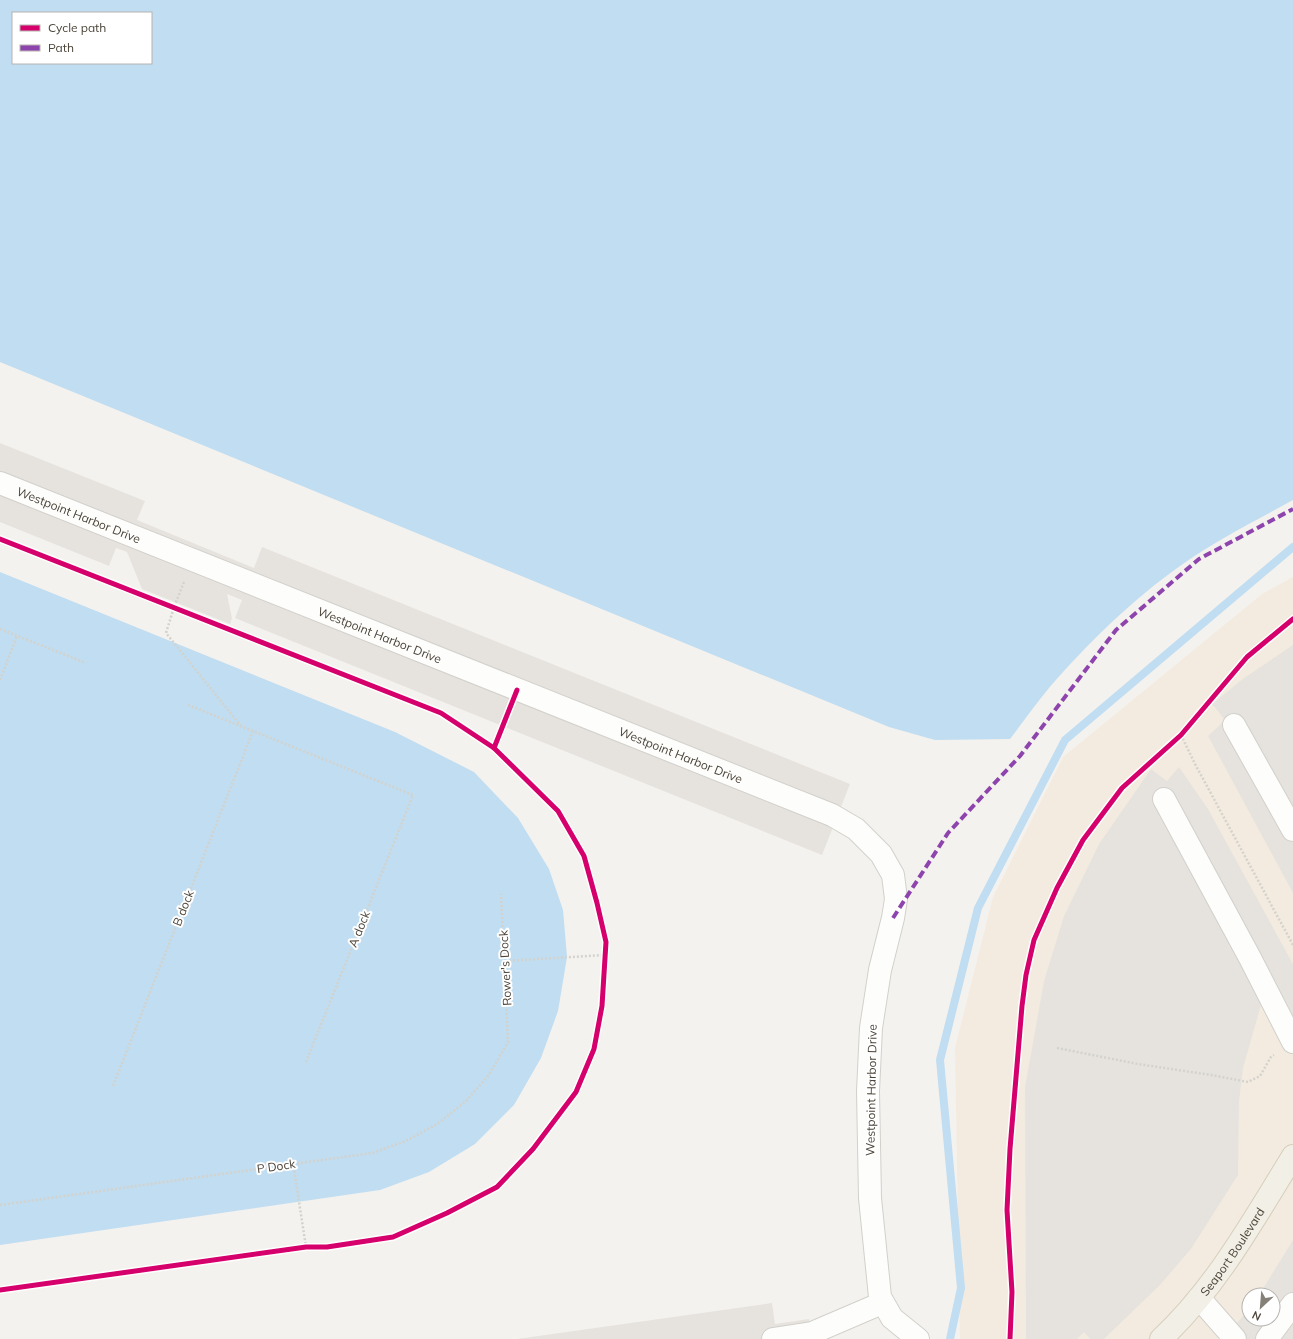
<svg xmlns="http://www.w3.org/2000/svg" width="1293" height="1339" viewBox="0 0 1293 1339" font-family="Mulish,sans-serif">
<rect width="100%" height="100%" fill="#f4f2ee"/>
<path fill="#f3ebdf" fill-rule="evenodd" d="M1293,577V1339H960L955,1048L993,897L1063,757L1262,594ZM1249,1295H1273V1319H1249Z"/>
<g fill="#e6e3df">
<path d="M0,443L145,501L137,520L254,568L262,547L850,784L822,855L235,618L242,600L227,594L232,618L230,624L142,589L127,552L116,548L109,566L0,522Z"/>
<path d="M1293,645V893L1208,736L1225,720L1212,704L1244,678Z"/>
<path d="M1179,767L1208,809L1293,964V1030L1280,1037L1261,1005L1243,1068L1239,1102L1238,1175L1191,1249L1160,1285L1104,1339H1090L1084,1332L1077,1339H1026L1025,1087L1044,981L1064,916L1099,844L1151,769L1167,781Z"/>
<path d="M1293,1240V1339H1223L1249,1309V1319H1273V1295H1259Z"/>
<path d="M772,1303L775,1324L809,1319L812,1339H517Z"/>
</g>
<g fill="#c0ddf1" fill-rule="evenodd">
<path d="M0,0H1293V500C1255,521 1215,541 1180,566C1132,600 1087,644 1049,688C1035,705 1023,722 1010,739L935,740L889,727L0,362ZM13,13H151V63H13Z"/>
<path d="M0,572L395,732L474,772L518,818L549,869L563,910L567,957L558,1011L541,1058L514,1105L475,1144L429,1172L380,1190L0,1245Z"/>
</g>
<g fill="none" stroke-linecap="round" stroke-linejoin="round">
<path stroke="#c0ddf1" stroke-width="8" d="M950,1339L961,1288L940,1060L978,908L1065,740L1293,547"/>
<defs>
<g id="minor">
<path id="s1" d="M0,483L832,815L856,829L881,854L893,875L896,899L893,918L880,970L871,1028L868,1091L870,1198L880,1297L892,1318L918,1339"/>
<path d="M1234,725L1293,830"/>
<path d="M1164,799L1250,958L1293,1042"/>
<path d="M1199,1298L1235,1339"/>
<path d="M773,1339L812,1333L882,1303"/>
<path d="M1267,1339L1293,1304"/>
</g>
<g id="major">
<path id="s2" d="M1161,1339C1216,1288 1254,1219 1293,1156"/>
</g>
</defs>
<use href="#minor" stroke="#d2d0cb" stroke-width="24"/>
<use href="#major" stroke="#d6cebb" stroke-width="24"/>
<g stroke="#d3d2cc" stroke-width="2.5" stroke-dasharray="2 2" stroke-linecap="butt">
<path d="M184,582L174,607L166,633L241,726"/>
<path d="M0,629L86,663"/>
<path d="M0,680L17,636"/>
<path d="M188,705L413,795L306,1062"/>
<path d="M1181,735L1195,764L1293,945"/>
<path d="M505,961L605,955"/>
<path d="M1057,1048L1138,1064L1211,1075L1248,1082L1260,1076L1271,1057L1274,1055"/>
<path d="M113,1086L253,731"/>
<path d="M293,1163L306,1247"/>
<path d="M0,1205L372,1153L406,1141L437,1124L466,1101L488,1076L508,1042L501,894"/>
</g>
<use href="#minor" stroke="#fdfdfc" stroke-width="22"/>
<use href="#major" stroke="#f2efe6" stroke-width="22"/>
<path stroke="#8e44ad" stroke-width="4" stroke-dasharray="8 4" stroke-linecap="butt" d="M893,918L948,833L1020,756L1116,630L1199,559L1293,509"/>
<defs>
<g id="cycleway">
<path d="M0,539L441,713L494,748L558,811L584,856L597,903L606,942L602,1006L594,1049L576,1092L533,1149L497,1187L447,1213L393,1237L327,1247H306L0,1290"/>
<path d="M494,748L517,690"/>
<path d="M1010,1339L1012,1292L1007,1210L1010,1149L1022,1006L1026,975L1034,940L1057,888L1083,840L1122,788L1181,735L1247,657L1293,619"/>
</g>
</defs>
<use href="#cycleway" stroke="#fff" stroke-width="8"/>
<use href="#cycleway" stroke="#d6006c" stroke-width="5"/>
</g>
<g text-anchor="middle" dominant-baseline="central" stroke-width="4" stroke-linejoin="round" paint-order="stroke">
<g font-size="12" fill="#4b4439" stroke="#fff">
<text stroke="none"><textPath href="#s1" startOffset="85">Westpoint Harbor Drive</textPath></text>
<text stroke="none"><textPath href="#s1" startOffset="409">Westpoint Harbor Drive</textPath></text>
<text stroke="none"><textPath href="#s1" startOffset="733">Westpoint Harbor Drive</textPath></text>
<text transform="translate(183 908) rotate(-68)">B dock</text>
<text transform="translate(359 929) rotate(-68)">A dock</text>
<text transform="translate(505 968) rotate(-93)">Rower's Dock</text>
<text transform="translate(871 1090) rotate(-89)">Westpoint Harbor Drive</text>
<text transform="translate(276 1166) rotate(-8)">P Dock</text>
<text stroke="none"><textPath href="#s2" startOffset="113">Seaport Boulevard</textPath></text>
</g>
</g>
<rect x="12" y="12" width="140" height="52" fill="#ffffff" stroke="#b7b4b0"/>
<rect x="20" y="25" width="20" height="6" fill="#d6006c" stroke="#b7b4b0"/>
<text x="48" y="32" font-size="12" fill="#4b4439">Cycle path</text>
<rect x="20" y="45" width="20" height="6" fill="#8e44ad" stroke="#b7b4b0"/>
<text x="48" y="52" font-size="12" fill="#4b4439">Path</text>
<g transform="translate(1261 1307) rotate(206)"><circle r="19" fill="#ffffff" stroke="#b7b4b0"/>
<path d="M0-3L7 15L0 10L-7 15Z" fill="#868178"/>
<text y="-6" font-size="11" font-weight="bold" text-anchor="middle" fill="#4b4439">N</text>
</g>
</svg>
